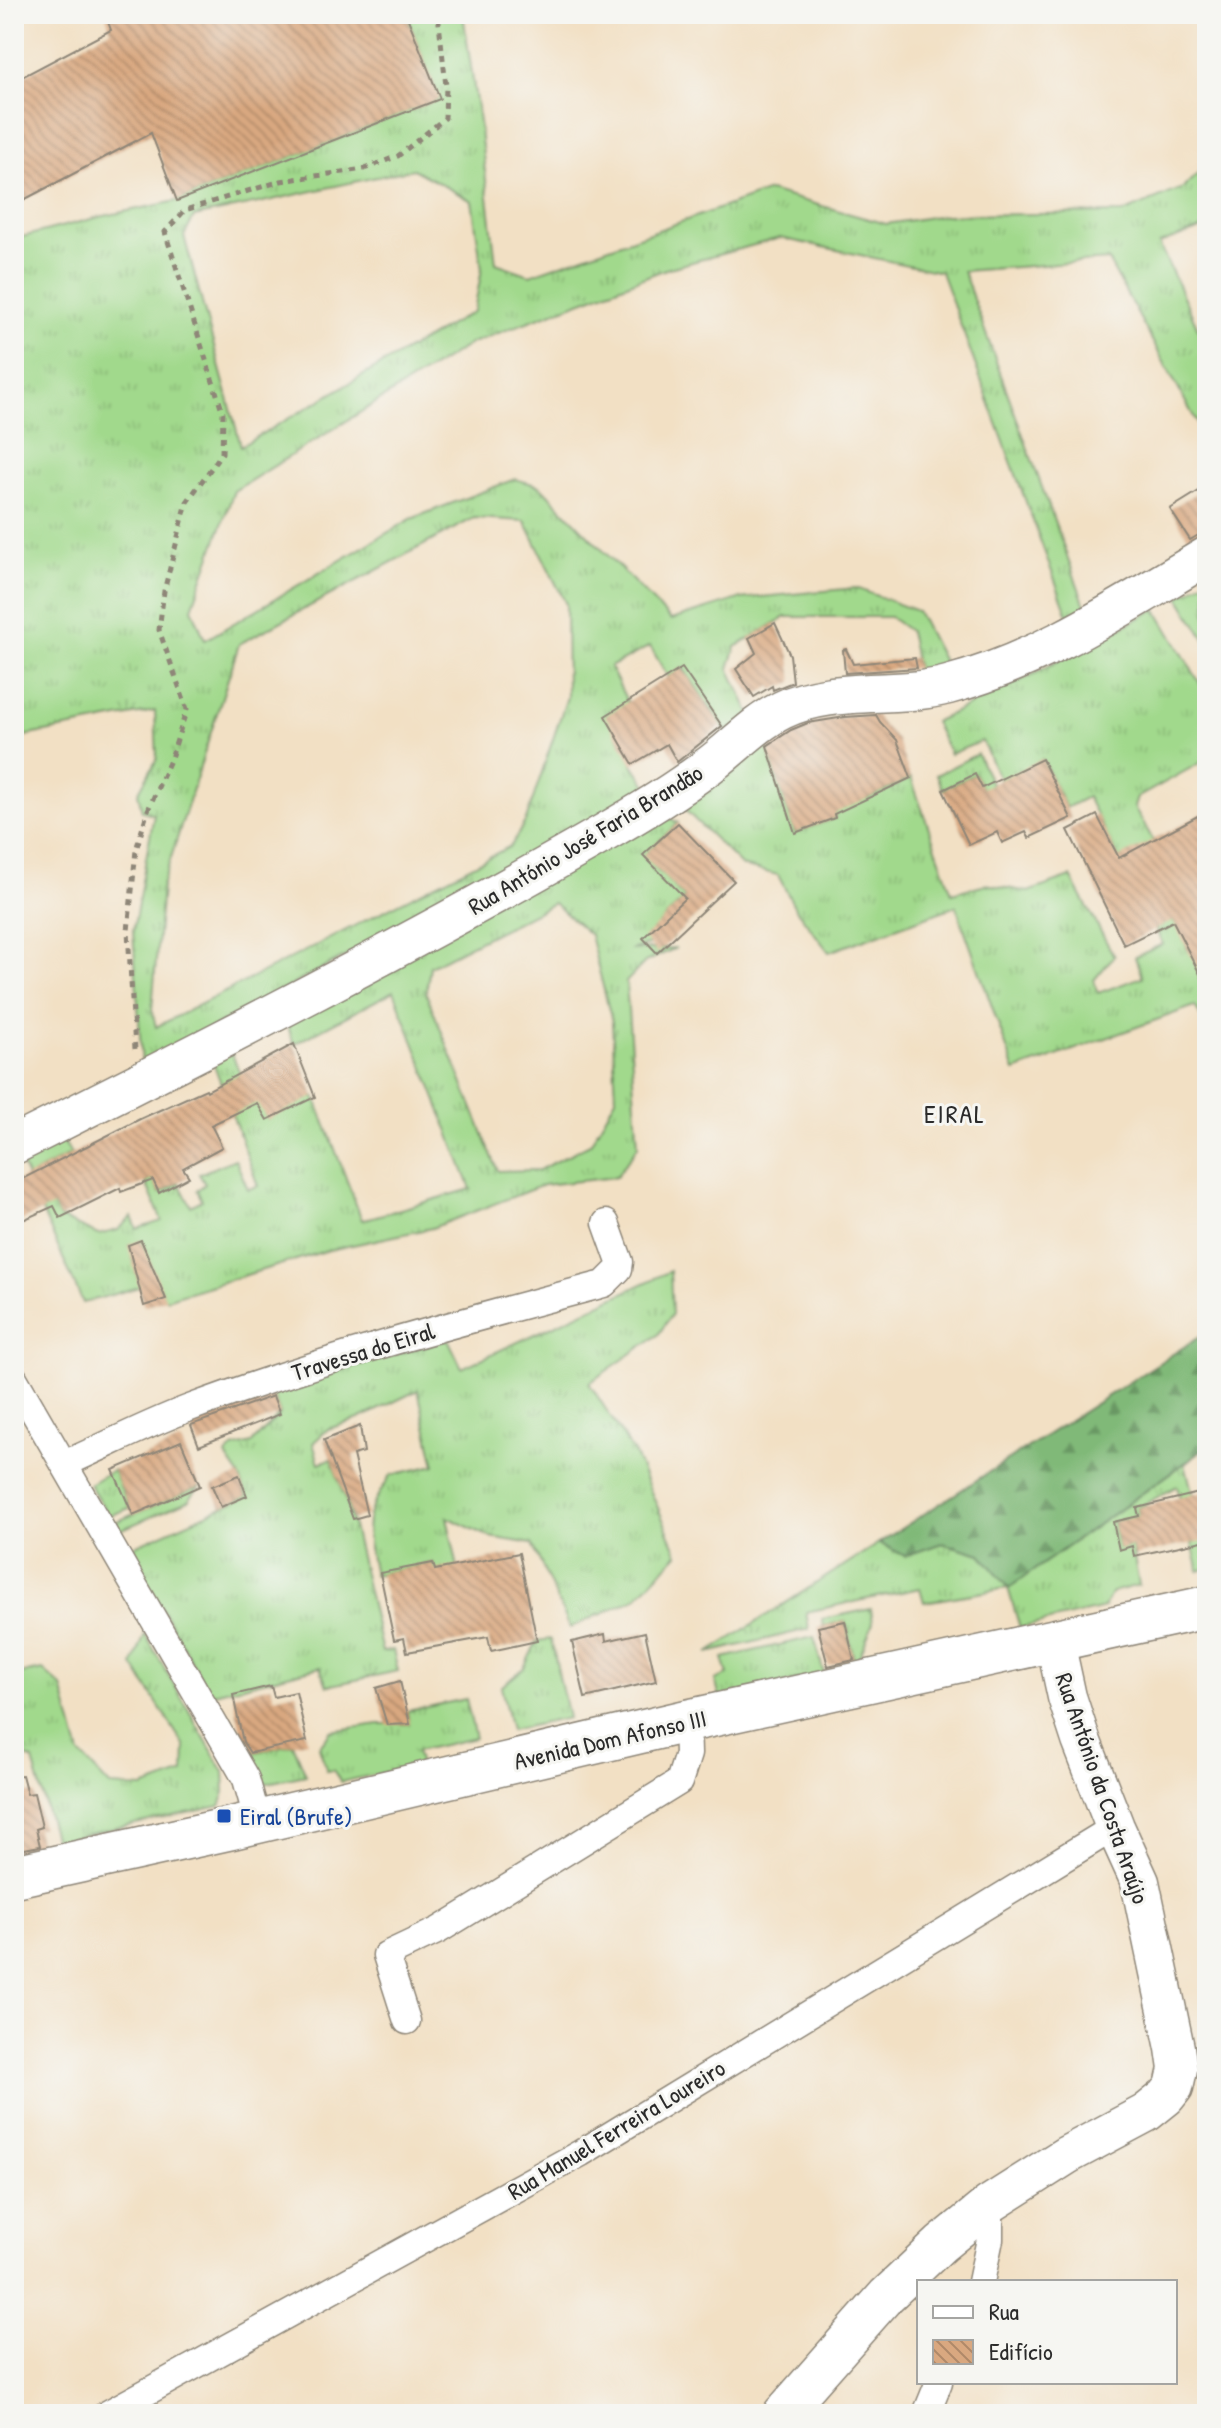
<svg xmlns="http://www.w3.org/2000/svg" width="1221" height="2428" viewBox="0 0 1221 2428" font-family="'Patrick Hand',sans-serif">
<defs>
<pattern id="grass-tufts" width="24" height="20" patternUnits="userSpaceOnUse" patternTransform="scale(2)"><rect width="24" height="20" fill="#a1d98c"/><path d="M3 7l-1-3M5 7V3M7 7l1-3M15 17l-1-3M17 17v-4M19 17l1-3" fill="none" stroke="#8bba79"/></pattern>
<pattern id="forest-firs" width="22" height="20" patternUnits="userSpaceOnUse" patternTransform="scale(2)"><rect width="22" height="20" fill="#80b978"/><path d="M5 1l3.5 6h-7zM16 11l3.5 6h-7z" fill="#699763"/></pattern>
<pattern id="building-back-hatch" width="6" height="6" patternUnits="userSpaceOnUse" patternTransform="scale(2)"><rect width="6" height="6" fill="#d9a880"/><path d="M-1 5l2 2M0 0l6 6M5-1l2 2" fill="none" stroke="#b08969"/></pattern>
</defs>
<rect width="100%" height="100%" fill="#f6f6f2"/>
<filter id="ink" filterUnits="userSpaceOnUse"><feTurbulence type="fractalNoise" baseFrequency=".0125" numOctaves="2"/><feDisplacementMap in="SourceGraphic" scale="16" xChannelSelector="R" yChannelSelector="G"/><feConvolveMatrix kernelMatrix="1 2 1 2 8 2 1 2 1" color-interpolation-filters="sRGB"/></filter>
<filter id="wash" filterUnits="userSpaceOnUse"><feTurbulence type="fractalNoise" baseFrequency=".006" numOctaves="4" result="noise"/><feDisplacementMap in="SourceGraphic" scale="32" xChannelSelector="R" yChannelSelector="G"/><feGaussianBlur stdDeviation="1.8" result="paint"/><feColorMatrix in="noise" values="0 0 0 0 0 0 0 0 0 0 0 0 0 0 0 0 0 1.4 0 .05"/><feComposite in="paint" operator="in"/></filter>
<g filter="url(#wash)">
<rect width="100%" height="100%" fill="#f2e0c4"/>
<g fill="url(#grass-tufts)" stroke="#66825c" stroke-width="2" fill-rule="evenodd">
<path d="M406,14H463L478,114L496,263L530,275L769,191L886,224L944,215L1123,213L1183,188L1207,164V225L1203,228L1159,244L1207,348V427L1201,430L1108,260L963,271L1086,608L1069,618L941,272L780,238L666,269L472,343L234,491L192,608L205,640L411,519L515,479L540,486L671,620L739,599L856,588L917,611L947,669L919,679L909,631L890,617H785L736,647L729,668L753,719L729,736L683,668L668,677L650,646L610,667L628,703L633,764L652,793L142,1065L133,931L154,814L142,811L138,793L157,759L155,711L14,738V239L99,217L177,201L439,99ZM413,169L472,201L482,269L474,311L241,446L184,236L194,217ZM474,518L525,521L566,604L567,697L526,820L511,846L156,1027L152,1010L162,886L239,644Z"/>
<path d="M1207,580V642L1179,597Z"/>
<path d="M1156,609L1207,695V759L1137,798L1134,807L1153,840L1207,986V1028L1195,1006L1015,1071L956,906L829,952L795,908L778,875L742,866L677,802L765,740L795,833L835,818L831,806L868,798L911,778L952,893L986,884L1028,892L1071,877L1114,956L1094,980L1098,993L1142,977L1135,957L1163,944L1087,797L1066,808L1042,759L1008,799L982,741L950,754L934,722L1026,678Z"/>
<path d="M977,754L1000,802L990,806L975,774L943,790L936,775Z"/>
<path d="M660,812L678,823L644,855L685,898L660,923L673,938L630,950L676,948L645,962L626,982L638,1146L616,1177L543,1185L432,1228L329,1250L166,1299L139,1287L83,1303L18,1157L60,1135L71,1154L37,1172L60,1218L98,1235L118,1230L132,1217L137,1229L162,1221L146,1183L153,1179L160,1193L179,1183L191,1206L202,1200L197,1190L205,1184L199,1174L235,1159L248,1189L258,1186L211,1056L229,1047L240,1073L315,1097L362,1220L471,1189L394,991L294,1044L285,1018ZM554,903L590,935L612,1022L616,1098L590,1144L539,1170L498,1171L426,993L430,966Z"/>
<path d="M670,1271L672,1314L658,1335L589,1383L635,1455L678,1554L636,1598L570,1628L532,1544L490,1537L447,1517L460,1577L437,1583L433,1563L374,1575C364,1524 362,1518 391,1475L435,1465L418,1390L359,1419L328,1429L313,1443L319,1463L331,1459L348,1505L382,1652L393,1650L398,1671L327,1686L320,1667L210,1694L128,1549L247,1496L239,1475L226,1456L233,1448L252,1443L280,1414L271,1391L448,1339L462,1368Z"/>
<path d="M1185,1463L1207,1553V1568L1199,1571L1177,1486L1138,1508L1139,1516L1113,1522L1119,1549L1132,1546L1139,1585L1112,1592L1104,1608L1020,1628L1008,1588L924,1602L920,1588L806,1612L809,1629L708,1653L879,1543L905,1556L942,1543L982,1554L1009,1588Z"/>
<path d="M113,1470L130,1508L109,1516L89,1484Z"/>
<path d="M200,1486L188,1501L118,1531L113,1523Z"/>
<path d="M871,1609L873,1623L860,1655L862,1665L856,1667L845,1621L824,1626L822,1619Z"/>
<path d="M145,1634L224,1772L225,1792L220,1806L55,1841L33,1760L14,1751V1675L43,1670L62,1687L80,1754L110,1786L143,1788L184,1773L185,1747L133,1665Z"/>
<path d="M814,1637L824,1674L720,1698L715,1680L728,1675L723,1658Z"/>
<path d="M551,1639L568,1718L511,1730L501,1687L524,1668L537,1641Z"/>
<path d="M466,1699L475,1738L416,1751L420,1765L341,1782L333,1770L327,1771L319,1747L331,1731L379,1724H409L407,1711Z"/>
<path d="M293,1744L306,1775L262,1784L246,1754Z"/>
</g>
<path fill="url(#forest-firs)" stroke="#567252" stroke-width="2" d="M1207,1332V1447L1009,1588L981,1554L942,1543L905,1556L879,1543Z"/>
<g id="blocks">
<g fill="url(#building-back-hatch)">
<path d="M105,14H406L440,99L177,201L151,133L14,205V81L111,30Z"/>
<path d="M1207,486V530L1190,540L1170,509Z"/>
<path d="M775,623L790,655L793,682L773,690L772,686L754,697L736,669L756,653L749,638Z"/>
<path d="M846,649L853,664L915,658L917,668L845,673L843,650Z"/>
<path d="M682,668L722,726L677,762L667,744L633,764L605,716Z"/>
<path d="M876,715L880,722L897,740L911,778L834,814L835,818L795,833L767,746L791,730L808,723L845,717Z"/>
<path d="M1042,759L1071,818L1029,838L1026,832L1002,843L997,832L969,845L943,790L975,774L982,788Z"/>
<path d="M1207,811V988L1173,921L1124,945L1068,830L1097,815L1119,858Z"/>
<path d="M678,823L734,881L657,953L643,938L685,898L643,855Z"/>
<path d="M294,1044L315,1097L267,1120L257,1103L211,1125L222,1147L183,1168L189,1177L159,1193L153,1180L121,1192L120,1188L60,1218L54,1206L14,1224V1183L140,1119L206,1089L207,1091Z"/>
<path d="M141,1240L166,1299L144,1306L128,1245Z"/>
<path d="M273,1396L280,1414L199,1446L191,1425Z"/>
<path d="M360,1426L364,1452L353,1455L367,1515L353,1519L324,1440Z"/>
<path d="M181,1441L200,1486L133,1515L113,1470Z"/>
<path d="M239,1475L247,1496L221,1507L212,1486Z"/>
<path d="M1207,1491V1540L1134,1556L1132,1546L1119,1550L1113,1522L1139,1516L1137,1508Z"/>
<path d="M519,1553L537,1641L491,1651L488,1637L407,1652L404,1638L394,1640L380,1573L433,1563L435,1570Z"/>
<path d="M845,1621L854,1660L828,1666L818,1627Z"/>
<path d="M645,1632L656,1681L585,1698L572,1642L605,1634L606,1641Z"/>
<path d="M400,1681L410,1724L387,1725L376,1688Z"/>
<path d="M271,1686L274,1697L296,1692L307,1741L250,1753L243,1742L233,1695Z"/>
<path d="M22,1775L27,1794L34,1793L42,1827L36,1829L40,1846L14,1851V1776Z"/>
</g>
</g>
</g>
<g filter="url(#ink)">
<use href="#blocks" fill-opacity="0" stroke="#8e8678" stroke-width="2"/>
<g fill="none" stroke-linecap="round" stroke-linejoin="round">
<defs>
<g id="street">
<path d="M14,1378L246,1779L258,1822"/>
<path d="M64,1464C105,1446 145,1425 187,1409C323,1358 464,1321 604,1284L619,1269L620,1262L606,1223"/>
<path d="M407,2021L386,1955L439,1930L679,1782L688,1754L687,1721"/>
<path d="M981,2282L990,2239V2204"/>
<path d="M107,2414L581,2153L1115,1827"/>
<path d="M926,2414L939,2382"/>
</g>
<g id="secondary">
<path d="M14,1145C211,1046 408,946 599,836C636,815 673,793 707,767C732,749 754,724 782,710C833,685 894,699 948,685C1042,660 1124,605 1207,556"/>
<path d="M782,2414L886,2296L941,2244L990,2204L1067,2155L1146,2113L1166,2097L1174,2087L1178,2069L1175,2048L1140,1882L1115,1827L1081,1740L1067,1697L1055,1642"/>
</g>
<path id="primary" d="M14,1876L232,1828L687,1721L1207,1607"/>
</defs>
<use href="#street" stroke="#8e8678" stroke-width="29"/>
<use href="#secondary" stroke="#8e8678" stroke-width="41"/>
<use href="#primary" stroke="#8e8678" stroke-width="45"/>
<path stroke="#8e8678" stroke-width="5" stroke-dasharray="6 6" stroke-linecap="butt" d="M135,1049L128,931L136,850L148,810L171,758L187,709L159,630L164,591L187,502L222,453L223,413L165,232L185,210L281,181L364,169L398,156L445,118L446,86L438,14"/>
<use href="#street" stroke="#fff" stroke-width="26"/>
<use href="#secondary" stroke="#fff" stroke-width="38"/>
<use href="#primary" stroke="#fff" stroke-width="42"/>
</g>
</g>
<rect fill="#1a4fb4" stroke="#f6f6f2" stroke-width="3" x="216" y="1808" width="16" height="16" rx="4"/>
<g text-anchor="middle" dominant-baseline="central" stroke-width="6" stroke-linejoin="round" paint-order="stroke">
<g font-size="24" fill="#2b2b2b" stroke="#f6f6f2">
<text transform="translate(585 839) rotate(-31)">Rua António José Faria Brandão</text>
<text transform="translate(363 1351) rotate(-17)">Travessa do Eiral</text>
<text transform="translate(610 1739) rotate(-13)">Avenida Dom Afonso III</text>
<text transform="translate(1103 1788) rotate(71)">Rua António da Costa Araújo</text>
<text transform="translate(616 2129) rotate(-31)">Rua Manuel Ferreira Loureiro</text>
</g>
<g font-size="24" fill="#164399" stroke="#f6f6f2" text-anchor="start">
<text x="240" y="1816">Eiral (Brufe)</text>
</g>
<g font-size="26" letter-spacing="2" fill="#2b2b2b" stroke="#f6f6f2">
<text x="955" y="1113">EIRAL</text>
</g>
</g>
<rect width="1221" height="2428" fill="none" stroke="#f6f6f2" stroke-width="48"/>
<rect x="917" y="2280" width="260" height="104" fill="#f6f6f2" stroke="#a5a5a2" stroke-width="2"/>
<rect x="933" y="2306" width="40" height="12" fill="#ffffff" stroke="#a5a5a2" stroke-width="2"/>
<text x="989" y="2320" font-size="24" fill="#2b2b2b">Rua</text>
<rect x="933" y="2340" width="40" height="24" fill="url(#building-back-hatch)" stroke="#a5a5a2" stroke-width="2"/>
<text x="989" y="2360" font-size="24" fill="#2b2b2b">Edifício</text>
</svg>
